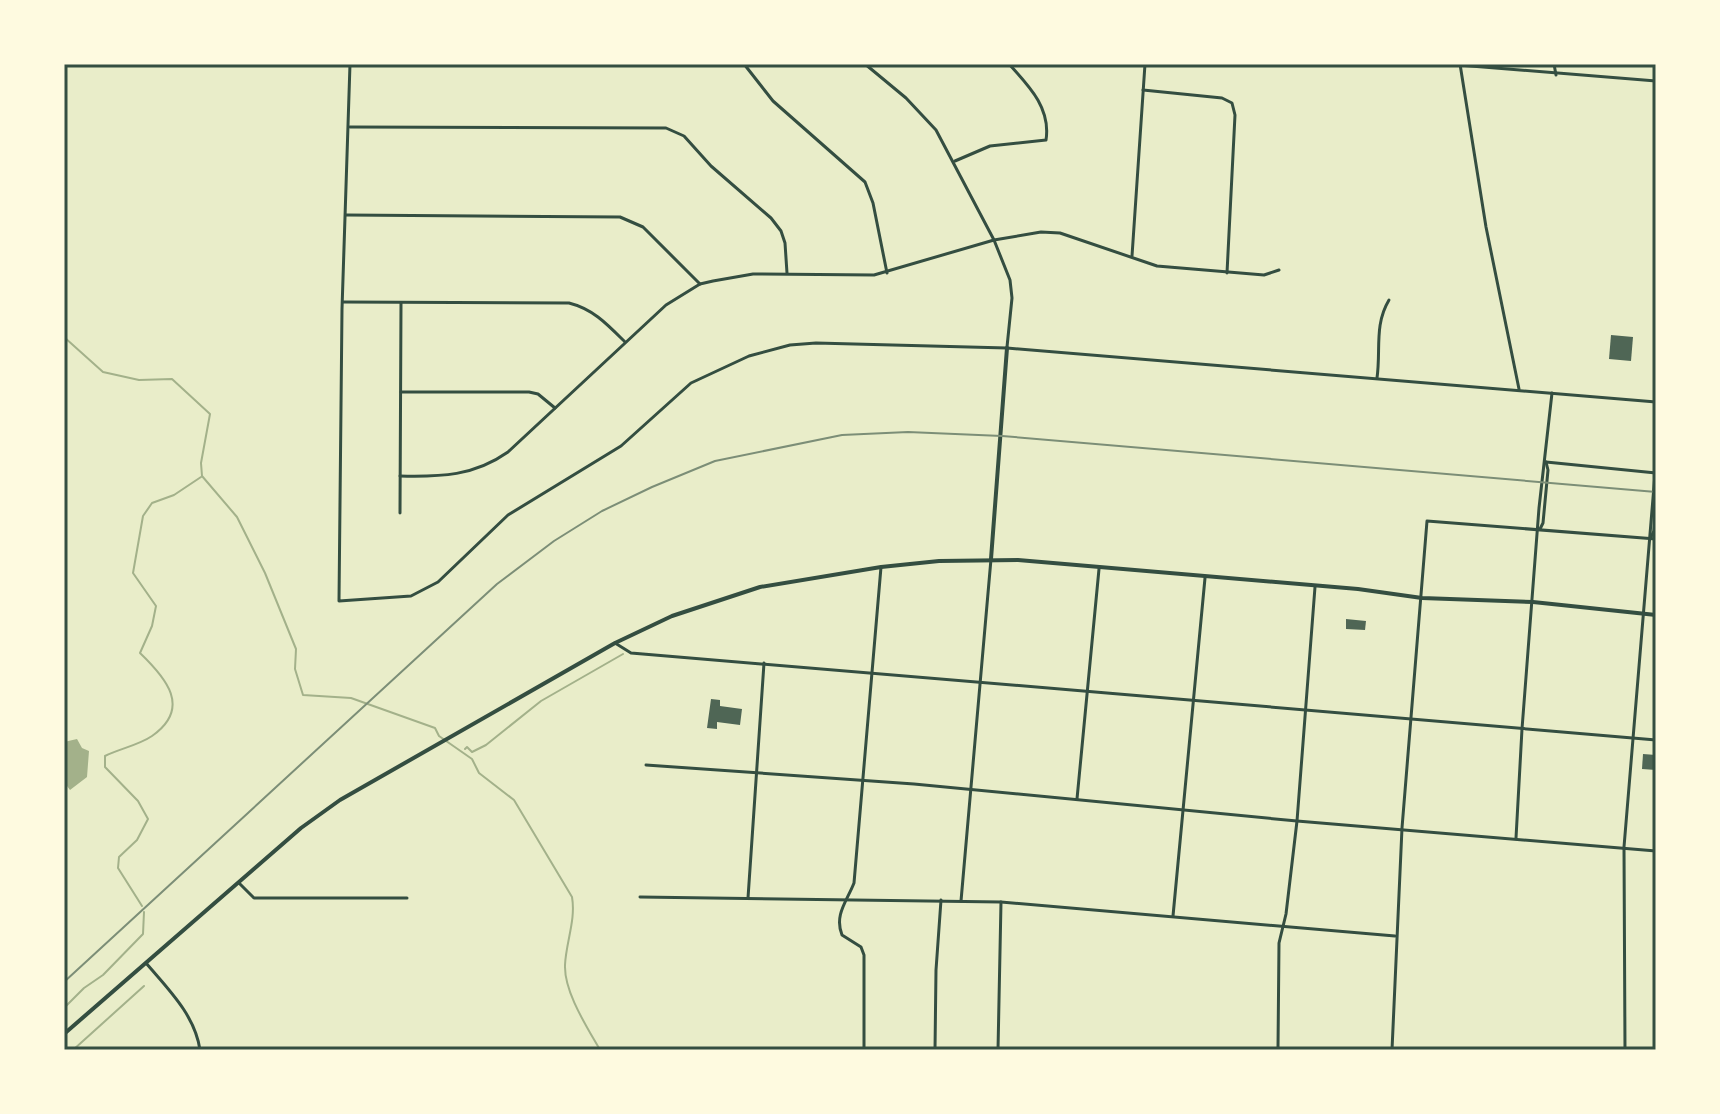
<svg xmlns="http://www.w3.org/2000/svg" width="1720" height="1114" viewBox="0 0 1720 1114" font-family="Quicksand,sans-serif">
<rect width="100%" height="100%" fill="#e9edc9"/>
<path fill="#a3b18a" d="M77,739L82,748L89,751L87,777L70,790L64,782V742Z"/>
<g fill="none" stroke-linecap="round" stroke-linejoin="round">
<g stroke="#a3b18a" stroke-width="2">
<path d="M64,337L103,372L139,380L172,379L210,414L201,463L202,476L237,517L265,573L296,649L295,669L303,695L351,698L435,728L439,736L472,759L479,773L514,800L572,897C576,920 566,942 565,965C564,992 587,1027 600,1050"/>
<path d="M465,749L467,747L472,752L486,745L541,701L623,654"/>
<path d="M142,906L118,868L119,857L137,840L148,819L138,801L105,767V756C119,749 139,745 152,736C192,708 166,678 140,653L152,626L156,606L133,573L143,516L152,503L174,495L201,477"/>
<path d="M64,1008L84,988L103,975L143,934L144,912"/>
<path d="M73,1050L144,986"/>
</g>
</g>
<g fill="#4f6655">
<path d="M1611,335L1633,337L1631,361L1609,359Z"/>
<path d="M1346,619L1366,621L1365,630L1346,629Z"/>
<path d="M711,699L720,700V706L742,709L740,725L717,722V729L707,728Z"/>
<path d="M1643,754L1656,755V770L1642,769Z"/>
</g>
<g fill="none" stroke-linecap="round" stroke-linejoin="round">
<g stroke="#344e41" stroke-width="3">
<path d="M350,64L342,309L339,601L411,596L438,582L508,515L621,446L691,383L749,356L790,345L816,343L1007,348L1656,402"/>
<path d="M744,64L773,101L865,182L873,203L887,273"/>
<path d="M865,64L906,98L936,130L994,240L1010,280L1012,298L1007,347"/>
<path d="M1446,64L1656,81"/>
<path d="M1460,64L1486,227L1519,389"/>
<path d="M1554,64L1556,75"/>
<path d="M1143,90L1222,98L1232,103L1235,115L1227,273"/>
<path d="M350,127L666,128L684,136L711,166L771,218L781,231L785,243L787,273"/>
<path d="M955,161L990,146L1046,140C1051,108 1029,86 1009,64"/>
<path d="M346,215L620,217L643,227L700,284"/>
<path d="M1132,256L1145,64"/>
<path d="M343,302L569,303C593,309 607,324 625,342"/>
<path d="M1377,378C1381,350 1374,325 1389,300"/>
<path d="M401,392H529L538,394L555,408"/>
<path d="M1546,462L1656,473"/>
<path d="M400,476C441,477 474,476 508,452L666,305L700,284L713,281L753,274L874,275L994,240L1041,232L1060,233L1157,266L1264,275L1279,270"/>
<path d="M400,513L401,303"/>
<path d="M1540,529L1543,523L1548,470L1546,462"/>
<path d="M1650,539L1654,531L1656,510"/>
<path d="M615,643L631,653C973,680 1314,712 1656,740"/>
<path d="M646,765L914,784L1297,821L1656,851"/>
<path d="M1077,799L1099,569"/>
<path d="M1516,838L1522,729L1539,508L1552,393"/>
<path d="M239,883L254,898H407"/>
<path d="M640,897L1001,902L1395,936"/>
<path d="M748,898L764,663"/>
<path d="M961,901L991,559"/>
<path d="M1173,916L1205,578"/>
<path d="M146,963C168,989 195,1015 200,1050"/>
<path d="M1278,1048L1279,943L1286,914L1297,821L1315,587"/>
<path d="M864,1050V955L861,947L842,935C834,915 847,901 854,883L881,567"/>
<path d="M935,1050L936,970L941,900"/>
<path d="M998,1050L1001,902"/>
<path d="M1392,1050L1402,828L1427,521L1656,539"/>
<path d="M1625,1050L1624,847L1656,462"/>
</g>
<path stroke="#344e41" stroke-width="4" d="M991,559L1007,348"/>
<path stroke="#344e41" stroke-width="4" d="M64,1034L301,828L340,800L615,643L672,616L760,587L881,567L939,561L1018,560L1358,589L1422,598L1533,602L1656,615"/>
<path stroke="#7c8e77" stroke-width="2" d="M64,982L497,584L554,541L602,511L652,487L715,461L842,435L908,432L1002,436L1656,492"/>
</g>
<rect width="1720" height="1114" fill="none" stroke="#fefae0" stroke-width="132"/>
<rect x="66" y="66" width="1588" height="982" fill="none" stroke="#344e41" stroke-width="3"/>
</svg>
